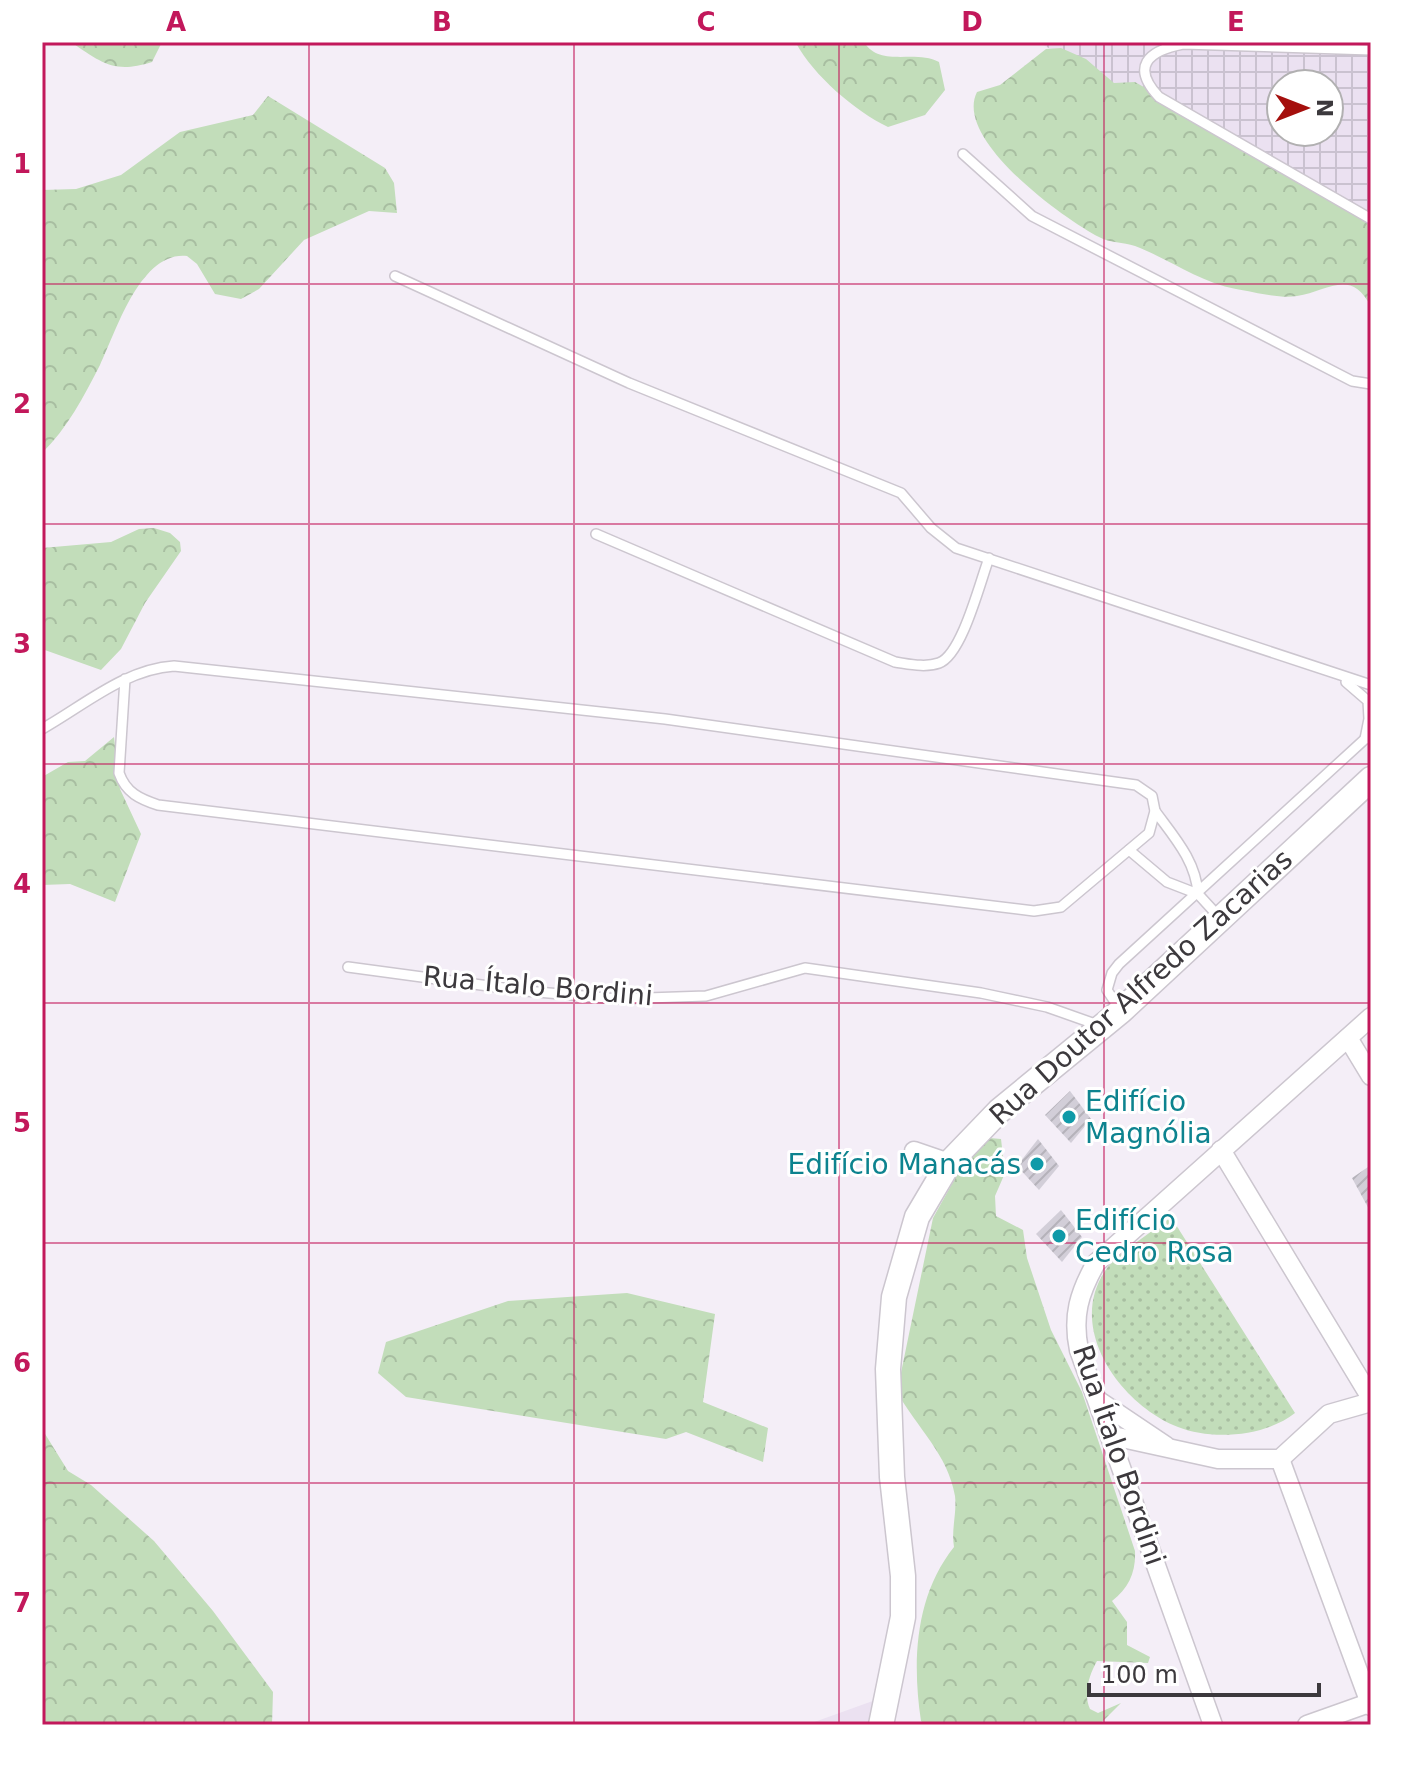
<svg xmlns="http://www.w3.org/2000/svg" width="1413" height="1767" viewBox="0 0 1413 1767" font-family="'DejaVu Sans',sans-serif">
<defs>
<pattern id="industrial-grid" width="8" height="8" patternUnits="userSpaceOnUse" patternTransform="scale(2)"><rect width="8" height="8" fill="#ebe1f1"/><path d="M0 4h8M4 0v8" fill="none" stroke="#cac2d0"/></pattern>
<pattern id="forest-crowns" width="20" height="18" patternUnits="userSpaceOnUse" patternTransform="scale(2)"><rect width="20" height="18" fill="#c2ddba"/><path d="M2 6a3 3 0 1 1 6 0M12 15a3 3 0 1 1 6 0" fill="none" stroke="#a8bea1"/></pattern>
<pattern id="park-dots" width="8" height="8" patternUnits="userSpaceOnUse" patternTransform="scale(2)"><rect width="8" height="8" fill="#c2ddba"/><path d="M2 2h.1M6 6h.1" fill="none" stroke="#a8bea1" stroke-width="1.8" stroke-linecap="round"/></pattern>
<pattern id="building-hatch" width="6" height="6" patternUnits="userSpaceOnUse" patternTransform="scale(2)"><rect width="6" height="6" fill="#d2ced8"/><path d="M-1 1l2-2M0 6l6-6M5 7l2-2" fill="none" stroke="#b5b2ba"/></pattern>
</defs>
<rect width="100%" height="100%" fill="#f4eef7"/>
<path fill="#ebe1f1" d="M881,1698L868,1725H806Z"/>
<path fill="url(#industrial-grid)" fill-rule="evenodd" d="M1038,42H1371V230ZM1281,84H1329V132H1281Z"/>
<g fill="url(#forest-crowns)">
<path d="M71,42H162L152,62C114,74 102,63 71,42Z"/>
<path d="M864,42C880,68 915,49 939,62L945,90L925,115L888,127C855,111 814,76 796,43Z"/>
<path d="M1061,48L1086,59L1114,83L1135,82L1371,217V307C1351,267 1327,292 1297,296C1280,299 1254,292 1236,289C1199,282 1169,259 1135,246C1123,242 1110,243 1099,237C1064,219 953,139 977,92L1000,85L1046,49Z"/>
<path d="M268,96L385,168L394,183L397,213L369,211L304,240L259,289L241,299L215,294L197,264L187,256C140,251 116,332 100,365C84,396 67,429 42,453V190L76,189L121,175L180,132L253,115Z"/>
<path d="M154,528L170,533L180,542L181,551L145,603L121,649L101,670L42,649V548L111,542L139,529Z"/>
<path d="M114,737L120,789L141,834L115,902L70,884L42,885V777L68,762L85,761Z"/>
<path d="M978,1137L1001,1139L1005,1173L995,1196L996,1216L1023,1230L1027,1258L1051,1330L1082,1392L1135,1551C1136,1572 1129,1588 1112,1601L1127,1622V1645L1150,1657L1148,1663L1097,1661C1089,1675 1083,1694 1090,1709L1098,1713L1121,1703L1099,1725H924L921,1721C912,1661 915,1596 954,1547C951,1529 957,1514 955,1496C948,1454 917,1428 897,1392L933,1218Z"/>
<path d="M627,1293L715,1314L703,1402L768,1428L763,1462L686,1432L666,1439L406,1397L378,1373L386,1342L508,1301Z"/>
<path d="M42,1429L68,1471L91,1485L154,1541L213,1611L273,1692L272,1725H42Z"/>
</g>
<path fill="url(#park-dots)" d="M1171,1217L1295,1413C1266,1436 1213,1441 1178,1427C1121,1405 1066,1329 1105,1271C1117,1253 1154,1231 1171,1217Z"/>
<g fill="url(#building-hatch)">
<path d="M1070,1091L1091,1119L1071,1143L1045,1115Z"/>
<path d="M1038,1139L1059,1166L1039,1190L1017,1166Z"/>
<path d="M1371,1165V1213L1352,1178Z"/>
<path d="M1061,1210L1082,1237L1062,1262L1036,1234Z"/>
</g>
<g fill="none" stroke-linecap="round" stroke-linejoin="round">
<defs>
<g id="lane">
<path d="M1371,50L1183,44C1147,51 1131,67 1159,97L1371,219"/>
<path d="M963,154L1032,216L1352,381L1371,384"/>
<path d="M395,276L629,383L901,493L931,528L956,548L1371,685"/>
<path d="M596,534L895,662C909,664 925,668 939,663C962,655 980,582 989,558"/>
<path d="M1346,682L1368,701L1369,719L1365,739"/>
<path d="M42,729C83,706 125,669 174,666L665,719L1136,785L1152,796L1155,811L1149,833L1061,907L1034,911L158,805C140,799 126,793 119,773L125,679"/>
<path d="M1155,811C1174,837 1196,861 1198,894"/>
<path d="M1129,850L1167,882L1198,894L1220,918"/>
<path d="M348,967L526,991L618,999L706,996L805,968L981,993L1047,1007L1098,1025"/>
<path d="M1121,1011L1107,990L1112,973L1119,964L1365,739L1371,738"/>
</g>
<g id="street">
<path d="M1348,1038L1371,1076"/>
<path d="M1221,1150L1371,1398"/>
<path d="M914,1151L949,1163"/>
<path d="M1099,1401L1166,1446"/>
<path d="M1113,1436L1218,1459H1280L1329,1414L1371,1402"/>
<path d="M1280,1459L1371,1706"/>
<path d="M1213,1725L1079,1350C1072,1316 1079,1293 1096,1263L1371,1017"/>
<path d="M1307,1725L1369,1703"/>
</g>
<path id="secondary" d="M881,1725L903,1617V1576L892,1477L888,1369L894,1297L917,1217L949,1163L999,1111L1121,1011L1371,779"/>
</defs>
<use href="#lane" stroke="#ccc6cf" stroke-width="12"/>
<use href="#street" stroke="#ccc6cf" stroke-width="21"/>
<use href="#secondary" stroke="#ccc6cf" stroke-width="27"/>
<use href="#lane" stroke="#fff" stroke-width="9"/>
<use href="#street" stroke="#fff" stroke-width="18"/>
<use href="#secondary" stroke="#fff" stroke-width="24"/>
</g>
<path fill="none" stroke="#c2185b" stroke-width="2" stroke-opacity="0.55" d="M309,42V1725M574,42V1725M839,42V1725M1104,42V1725M42,284H1371M42,524H1371M42,764H1371M42,1003H1371M42,1243H1371M42,1483H1371"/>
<g fill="#0f9aa8" stroke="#fff" stroke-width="3">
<circle cx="1069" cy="1117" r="8"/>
<circle cx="1037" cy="1164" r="8"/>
<circle cx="1059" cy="1236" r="8"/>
</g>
<g text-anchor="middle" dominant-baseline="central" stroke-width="6" stroke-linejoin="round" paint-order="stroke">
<g font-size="28" fill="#3c393d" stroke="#fff">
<text transform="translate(538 986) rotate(5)">Rua Ítalo Bordini</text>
<text transform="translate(1141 987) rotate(-42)">Rua Doutor Alfredo Zacarias</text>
<text transform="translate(1119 1455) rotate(71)">Rua Ítalo Bordini</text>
</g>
<g font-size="28" fill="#0d838f" stroke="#fff" text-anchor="start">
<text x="1085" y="1101">Edifício<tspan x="1085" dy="32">Magnólia</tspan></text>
<text x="1021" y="1164" text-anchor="end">Edifício Manacás</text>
<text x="1075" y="1220">Edifício<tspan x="1075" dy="32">Cedro Rosa</tspan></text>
</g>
</g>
<rect width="1413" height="1767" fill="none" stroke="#ffffff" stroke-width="88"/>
<g transform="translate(1305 108) rotate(90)"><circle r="38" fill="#ffffff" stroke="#b1b0b1" stroke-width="2"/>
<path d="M0-6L14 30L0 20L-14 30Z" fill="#a50f0d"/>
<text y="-12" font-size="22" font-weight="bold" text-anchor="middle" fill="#3c393d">N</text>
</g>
<path d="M1089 1683v12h230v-12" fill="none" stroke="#3c393d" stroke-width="4"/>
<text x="1101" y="1683" font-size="24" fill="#3c393d" stroke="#ffffff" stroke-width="6" paint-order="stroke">100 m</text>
<rect x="44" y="44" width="1325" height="1679" fill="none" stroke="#c2185b" stroke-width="3"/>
<g font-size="26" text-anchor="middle" font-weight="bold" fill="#c2185b">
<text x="176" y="31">A</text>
<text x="442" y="31">B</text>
<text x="706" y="31">C</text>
<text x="972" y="31">D</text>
<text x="1236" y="31">E</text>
<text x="22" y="173">1</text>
<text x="22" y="413">2</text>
<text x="22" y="653">3</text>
<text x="22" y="893">4</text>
<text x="22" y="1132">5</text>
<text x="22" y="1372">6</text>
<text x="22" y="1612">7</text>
</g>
</svg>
